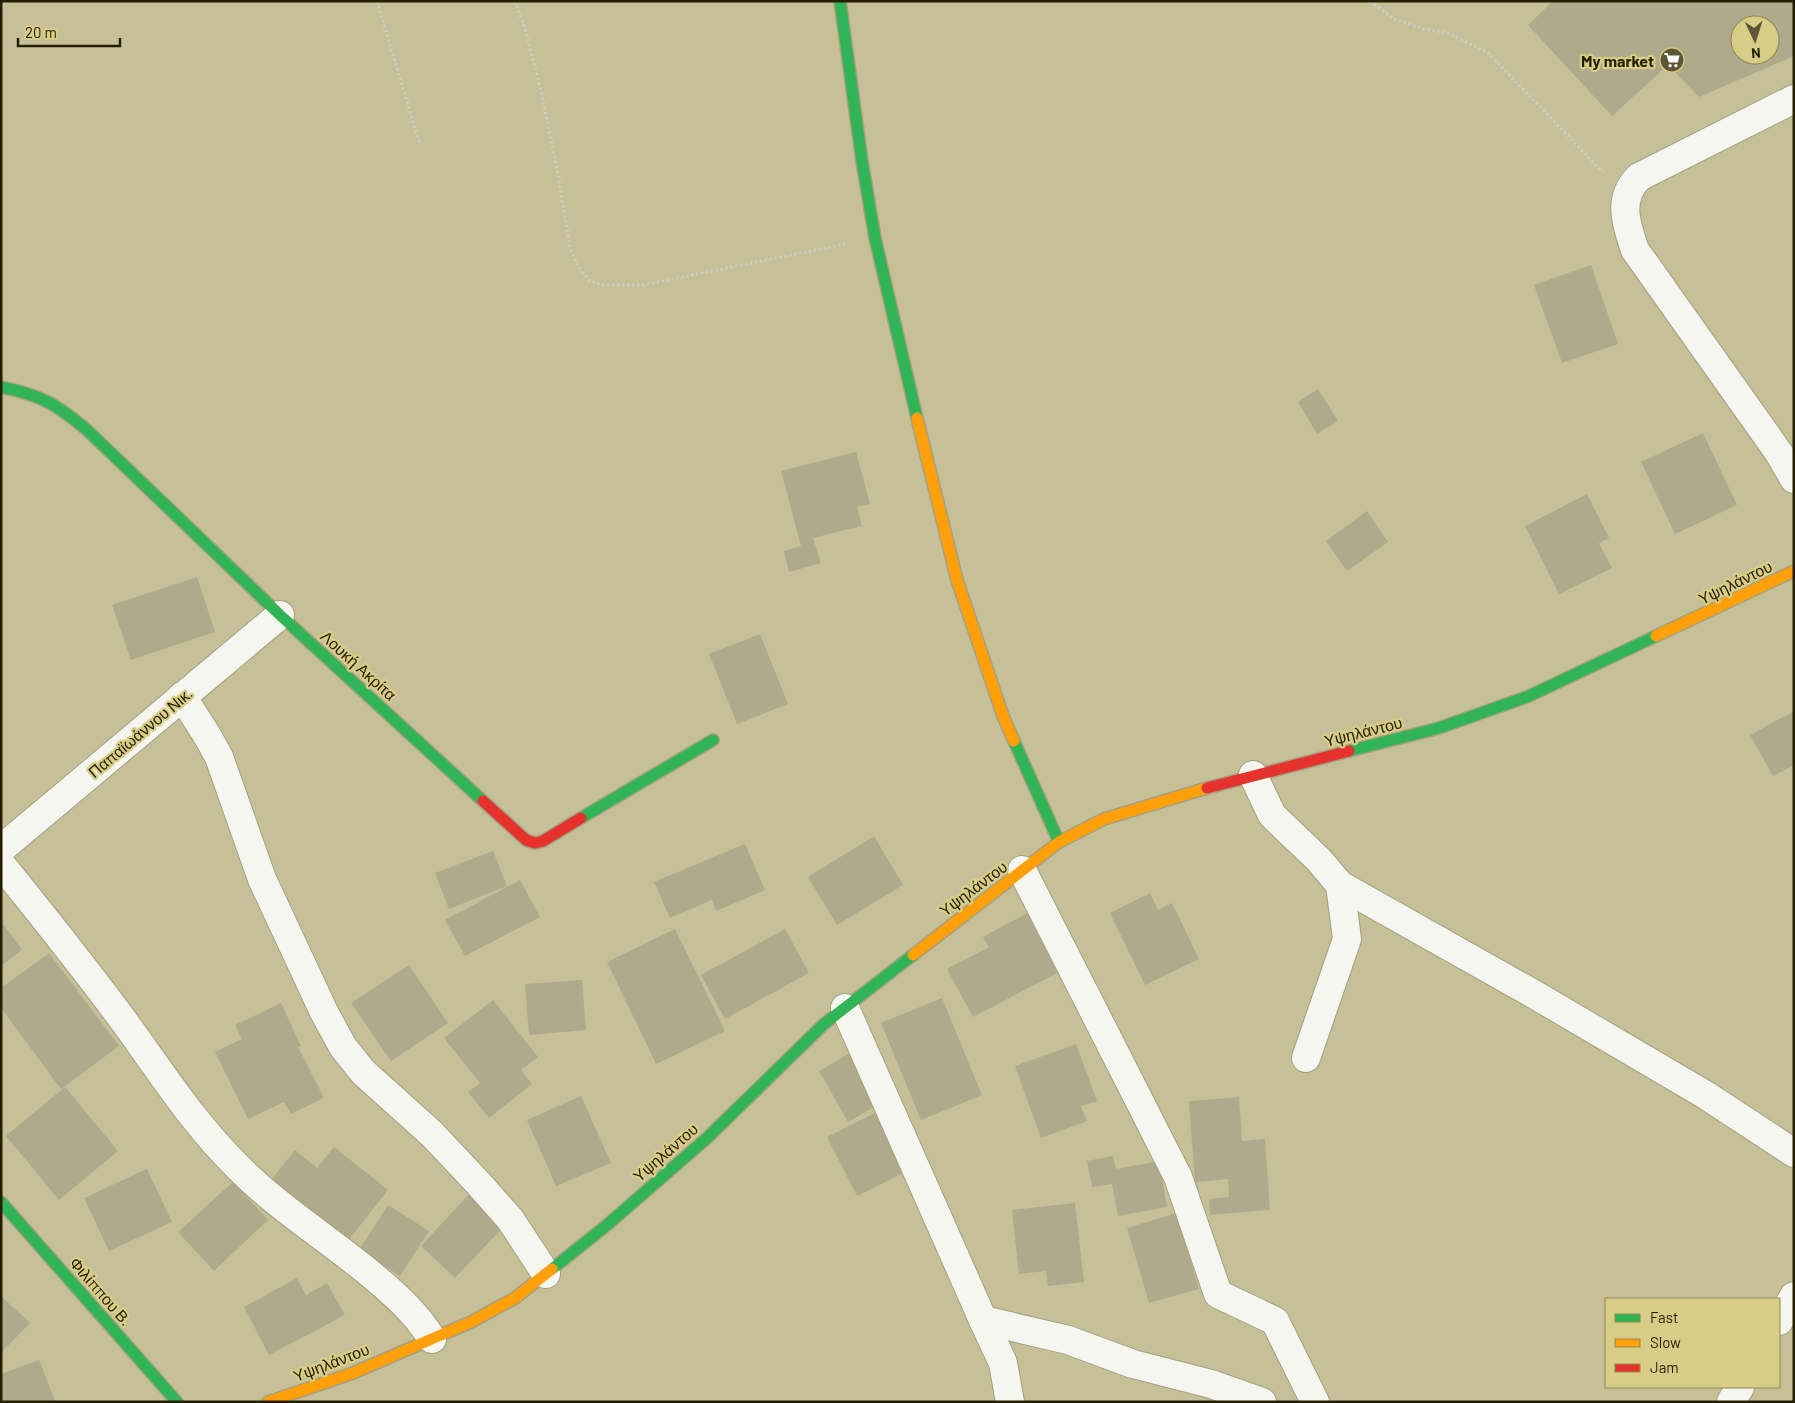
<svg xmlns="http://www.w3.org/2000/svg" width="1795" height="1403" viewBox="0 0 1795 1403" font-family="Barlow,sans-serif">
<rect width="100%" height="100%" fill="#c6c099"/>
<g fill="#afaa8b" fill-rule="evenodd">
<path d="M1553,1H1794V56L1699,97L1668,65L1612,116L1528,25ZM1740,25H1770V55H1740Z"/>
<path d="M1591,265L1618,344L1562,363L1534,285Z"/>
<path d="M1318,389L1338,421L1317,434L1298,402Z"/>
<path d="M1703,433L1737,505L1675,534L1641,462Z"/>
<path d="M856,452L870,504L857,507L862,526L813,538L821,563L789,572L784,551L801,546L781,471Z"/>
<path d="M1587,494L1609,538L1599,543L1612,568L1559,594L1525,526Z"/>
<path d="M1367,511L1388,542L1347,571L1326,541Z"/>
<path d="M197,577L215,632L131,660L112,605Z"/>
<path d="M760,634L788,704L737,724L709,654Z"/>
<path d="M1794,711V765L1773,776L1750,735Z"/>
<path d="M874,836L903,885L837,925L808,877Z"/>
<path d="M745,844L765,890L716,911L712,900L670,918L654,882Z"/>
<path d="M493,851L507,886L449,909L435,873Z"/>
<path d="M520,880L540,917L465,956L445,920Z"/>
<path d="M1150,893L1158,910L1172,903L1199,959L1145,985L1110,913Z"/>
<path d="M1033,910L1065,969L973,1017L947,969L989,947L983,937Z"/>
<path d="M1,921L22,950L1,966Z"/>
<path d="M675,929L725,1031L656,1064L607,962Z"/>
<path d="M785,929L809,973L725,1019L701,975Z"/>
<path d="M49,953L119,1046L61,1089L1,1008V988Z"/>
<path d="M409,965L448,1023L391,1061L351,1003Z"/>
<path d="M582,980L586,1030L529,1035L525,984Z"/>
<path d="M942,998L982,1095L921,1120L881,1023Z"/>
<path d="M493,1000L538,1057L521,1070L532,1084L489,1118L468,1092L480,1083L444,1038Z"/>
<path d="M281,1003L301,1046L298,1047L324,1098L291,1114L284,1102L248,1119L215,1052L242,1039L235,1025Z"/>
<path d="M1076,1044L1097,1101L1081,1106L1087,1121L1041,1138L1015,1066Z"/>
<path d="M855,1050L884,1101L848,1122L819,1071Z"/>
<path d="M65,1087L118,1151L59,1200L6,1136Z"/>
<path d="M581,1096L611,1163L556,1186L527,1120Z"/>
<path d="M1239,1097L1242,1141L1265,1139L1270,1210L1210,1215L1209,1199L1229,1197L1228,1179L1195,1182L1189,1101Z"/>
<path d="M881,1110L911,1169L857,1196L827,1137Z"/>
<path d="M334,1147L388,1190L347,1242L270,1181L295,1150L317,1168Z"/>
<path d="M1113,1156L1116,1169L1159,1161L1167,1207L1118,1216L1112,1184L1092,1187L1087,1161Z"/>
<path d="M147,1169L172,1222L109,1251L84,1198Z"/>
<path d="M233,1182L268,1220L214,1271L178,1232Z"/>
<path d="M471,1192L506,1224L455,1278L421,1246Z"/>
<path d="M1075,1203L1084,1282L1048,1286L1046,1271L1019,1274L1012,1210Z"/>
<path d="M388,1205L429,1231L400,1276L359,1250Z"/>
<path d="M1177,1213L1199,1289L1149,1303L1127,1228Z"/>
<path d="M297,1278L306,1295L327,1283L345,1315L269,1355L244,1307Z"/>
<path d="M1,1296L30,1323L1,1353Z"/>
<path d="M39,1360L55,1401L1,1402V1374Z"/>
</g>
<g fill="none" stroke-linecap="round" stroke-linejoin="round">
<defs>
<g id="street">
<path d="M1794,99L1639,177C1617,198 1626,224 1635,250L1779,453L1794,479"/>
<path d="M182,696L208,737L219,757L262,879L324,1012L343,1047L363,1072L432,1134L479,1184L510,1219L546,1274"/>
<path d="M1253,775L1272,815L1319,860L1340,885L1347,939L1306,1058"/>
<path d="M1,849L280,615"/>
<path d="M1,864C43,916 84,967 123,1020C159,1069 193,1123 237,1166C276,1206 324,1236 367,1271C391,1291 416,1312 432,1339"/>
<path d="M1022,870L1178,1177L1218,1294L1275,1321L1315,1402"/>
<path d="M1340,885L1537,996L1704,1094L1794,1153"/>
<path d="M845,1008L983,1320L1068,1340L1133,1364L1211,1384L1262,1402"/>
<path d="M983,1320L1003,1363L1010,1402"/>
<path d="M1779,1321L1794,1296"/>
<path d="M1731,1402L1740,1387"/>
</g>
<g id="fast">
<path d="M840,1L862,161L875,238L917,418"/>
<path d="M1,387C41,395 56,404 87,430L280,615L483,801"/>
<path d="M1014,741L1059,842"/>
<path d="M1349,751L1439,728L1529,696L1656,636"/>
<path d="M581,818L713,740"/>
<path d="M1,1202L177,1402"/>
<path d="M552,1269L607,1225L707,1138L824,1024L913,955"/>
</g>
<g id="slow">
<path d="M917,418L957,580L1003,716L1014,741"/>
<path d="M1656,636L1794,571"/>
<path d="M913,955L1059,842L1104,819L1207,788"/>
<path d="M268,1402L353,1373L471,1322L515,1298L552,1269"/>
</g>
<g id="jam">
<path d="M1207,788L1349,751"/>
<path d="M483,801L526,840L535,843L543,841L581,818"/>
</g>
</defs>
<use href="#street" stroke="#a4a081" stroke-width="30"/>
<use href="#fast" stroke="#a4a081" stroke-width="14"/>
<use href="#slow" stroke="#a4a081" stroke-width="14"/>
<use href="#jam" stroke="#a4a081" stroke-width="14"/>
<g stroke="#cdcbbe" stroke-width="3" stroke-dasharray="2.5 2.5" stroke-linecap="butt">
<path d="M377,1L420,145"/>
<path d="M515,1L524,26L538,78L558,174L570,248L577,265L589,280L602,285H643L845,244"/>
<path d="M1370,1L1394,19L1424,29L1448,33L1487,52L1603,172"/>
</g>
<use href="#street" stroke="#f6f6f0" stroke-width="28"/>
<use href="#fast" stroke="#30b455" stroke-width="11"/>
<use href="#slow" stroke="#ff9f0a" stroke-width="11"/>
<use href="#jam" stroke="#e5322d" stroke-width="11"/>
</g>
<defs>
<symbol id="supermarket-disc" viewBox="-11 -11 22 22"><circle r="9.5" fill="#5d5738" stroke="#d8cd87"/><path d="M-6-5.5h2.5l.6 2H6L4.5 2H-2.5L-4.4-4H-6ZM-1.5 3.2a1.3 1.3 0 1 0 .1 0ZM3 3.2a1.3 1.3 0 1 0 .1 0Z" fill="#fff"/></symbol>
</defs>
<g fill-rule="evenodd">
<use href="#supermarket-disc" x="1658" y="46" width="28" height="28"/>
</g>
<g text-anchor="middle" dominant-baseline="central" stroke-width="4.5" stroke-linejoin="round" paint-order="stroke">
<g font-size="16" font-weight="bold" fill="#241f03" stroke="#d8cd87" text-anchor="end">
<text x="1654" y="60">My market</text>
</g>
<g font-size="16" fill="#241f03" stroke="#d8cd87">
<text transform="translate(1735 582) rotate(-26)">Υψηλάντου</text>
<text transform="translate(359 665) rotate(42)">Λουκή Ακρίτα</text>
<text transform="translate(1363 731) rotate(-14)">Υψηλάντου</text>
<text transform="translate(140 732) rotate(-40)">Παπαϊωάννου Νικ.</text>
<text transform="translate(973 888) rotate(-37)">Υψηλάντου</text>
<text transform="translate(665 1152) rotate(-41)">Υψηλάντου</text>
<text transform="translate(101 1291) rotate(49)">Φιλίππου Β.</text>
<text transform="translate(331 1362) rotate(-21)">Υψηλάντου</text>
</g>
</g>
<rect width="1795" height="1403" fill="none" stroke="#241f03" stroke-width="5"/>
<rect x="1605" y="1298" width="175" height="90" fill="#d8cd87" stroke="#908752"/>
<rect x="1615" y="1314" width="25" height="8" fill="#30b455" stroke="#908752"/>
<text x="1650" y="1323" font-size="15" fill="#241f03">Fast</text>
<rect x="1615" y="1339" width="25" height="8" fill="#ff9f0a" stroke="#908752"/>
<text x="1650" y="1348" font-size="15" fill="#241f03">Slow</text>
<rect x="1615" y="1364" width="25" height="8" fill="#e5322d" stroke="#908752"/>
<text x="1650" y="1373" font-size="15" fill="#241f03">Jam</text>
<g transform="translate(1755 40) rotate(176)"><circle r="24" fill="#d8cd87" stroke="#908752"/>
<path d="M0-4L9 19L0 12L-9 19Z" fill="#5d5738"/>
<text y="-8" font-size="14" font-weight="bold" text-anchor="middle" fill="#241f03">N</text>
</g>
<path d="M18 38v8h102v-8" fill="none" stroke="#241f03" stroke-width="2.5"/>
<text x="25" y="38" font-size="15" fill="#241f03" stroke="#d8cd87" stroke-width="4" paint-order="stroke">20 m</text>
</svg>
